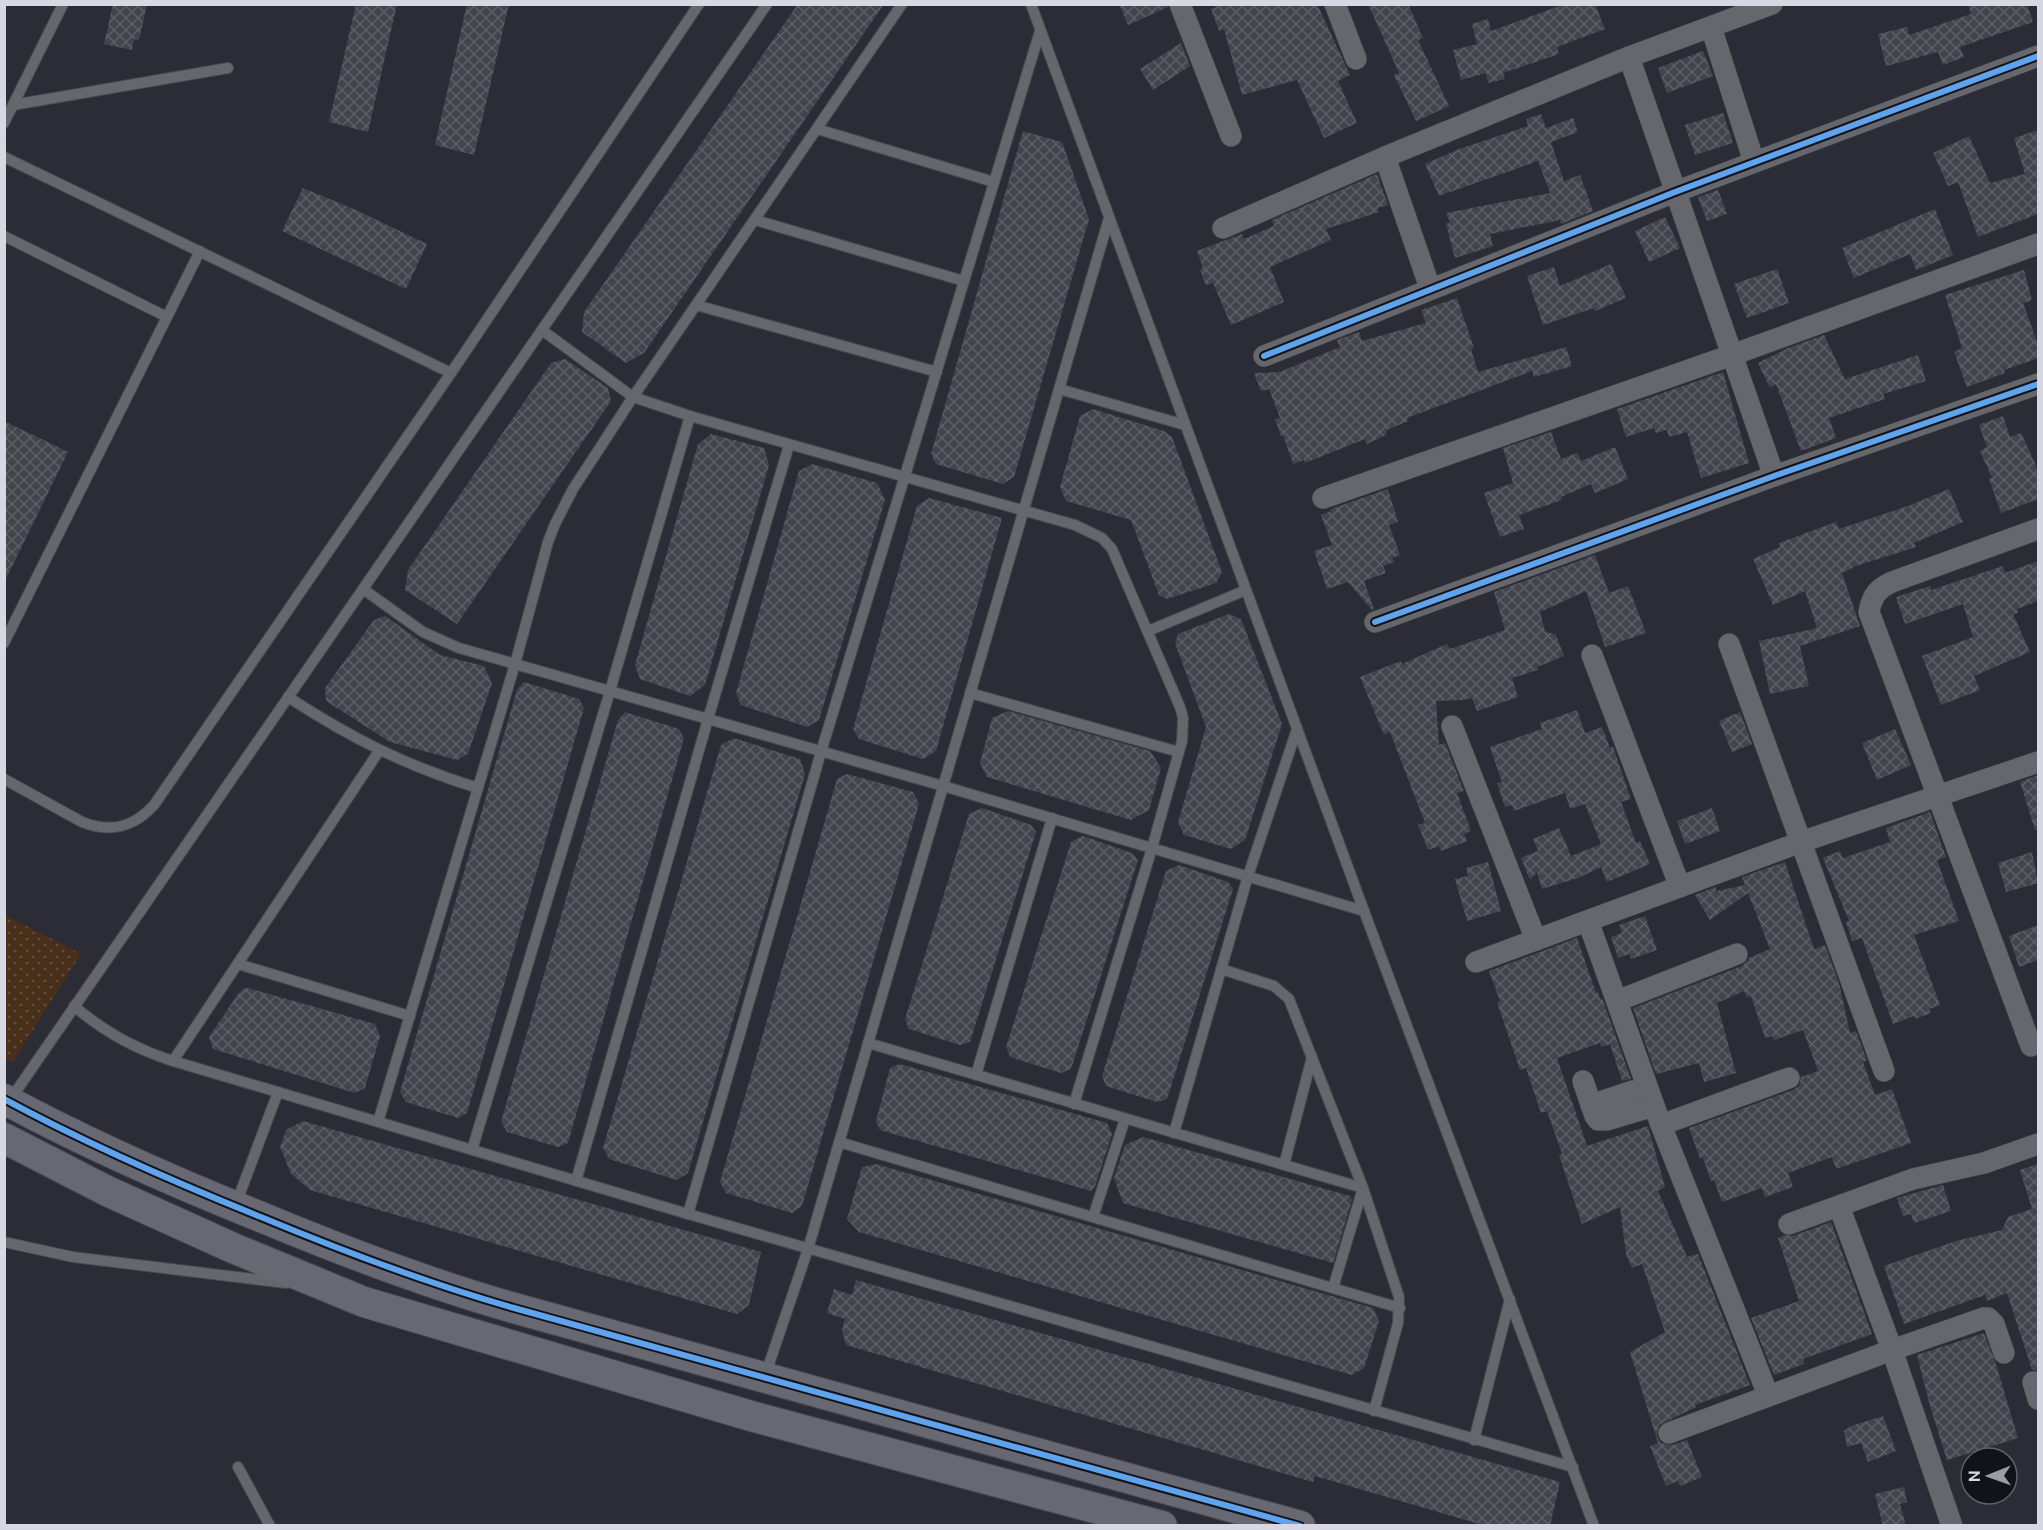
<svg xmlns="http://www.w3.org/2000/svg" width="2043" height="1530" viewBox="0 0 2043 1530" font-family="'DM Sans',sans-serif">
<defs>
<pattern id="green-dots" width="8" height="8" patternUnits="userSpaceOnUse" patternTransform="scale(1.5)"><rect width="8" height="8" fill="#472f1a"/><path d="M2 2h.1M6 6h.1" fill="none" stroke="#614c3b" stroke-width="1.8" stroke-linecap="round"/></pattern>
<pattern id="building-cross-hatch" width="8" height="8" patternUnits="userSpaceOnUse" patternTransform="scale(1.5)"><rect width="8" height="8" fill="#44454c"/><path d="M0 0l8 8M0 8l8-8" fill="none" stroke="#5e5f66"/></pattern>
</defs>
<rect width="100%" height="100%" fill="#2b2c35"/>
<path fill="url(#green-dots)" d="M5,915L81,954L12,1063L5,1058Z"/>
<g fill="url(#building-cross-hatch)">
<path d="M113,4H147L139,40L134,39L132,50L104,44Z"/>
<path d="M356,4H397L368,132L329,122Z"/>
<path d="M467,4H509L474,155L435,145Z"/>
<path d="M798,4H884L644,353L626,363L582,332L584,312Z"/>
<path d="M1119,4H1168V7L1128,25Z"/>
<path d="M1223,4H1317L1350,75L1338,81L1357,123L1324,138L1297,80L1242,95L1224,29L1219,31L1211,9Z"/>
<path d="M1368,4H1408L1423,38L1418,40L1449,106L1416,121L1394,75L1399,73Z"/>
<path d="M1565,4H1595L1605,29L1557,47L1559,54L1503,73L1505,79L1488,83L1486,73L1461,80L1453,50L1477,44L1472,24L1488,19L1491,31Z"/>
<path d="M1968,4H2027L2033,22L1960,47L1964,57L1943,65L1938,52L1886,66L1878,34L1907,27L1909,35L1971,14Z"/>
<path d="M1181,43L1190,66L1153,90L1140,69Z"/>
<path d="M1703,51L1713,76L1667,93L1658,68Z"/>
<path d="M1723,113L1733,143L1695,155L1685,125Z"/>
<path d="M1541,114L1546,128L1573,118L1578,132L1551,142L1564,181L1580,175L1593,211L1561,224L1560,220L1490,234L1493,246L1455,258L1446,224L1450,222L1446,213L1550,193L1538,161L1439,196L1425,164L1459,149L1528,126L1526,119Z"/>
<path d="M2038,130V214L1978,237L1958,182L1948,186L1933,153L1969,136L1990,183L2025,174L2014,138Z"/>
<path d="M1023,131L1062,142L1089,219L1014,477L1003,484L936,464L931,454Z"/>
<path d="M1377,174L1388,205L1378,208L1379,212L1326,229L1331,240L1270,267L1284,302L1231,325L1213,283L1206,285L1200,270L1203,268L1197,251L1242,234L1244,239L1274,226L1272,220Z"/>
<path d="M303,188L356,210L427,244L406,289L282,231Z"/>
<path d="M1718,190L1727,214L1707,221L1698,197Z"/>
<path d="M1935,209L1953,255L1916,270L1910,254L1854,278L1842,248Z"/>
<path d="M1665,217L1680,248L1649,262L1635,231Z"/>
<path d="M1611,264L1626,298L1595,311L1594,308L1543,325L1527,276L1554,267L1560,286Z"/>
<path d="M1777,269L1789,303L1747,318L1734,284Z"/>
<path d="M2024,270L2032,300L2023,303L2038,345V358L2004,370L2005,373L1967,387L1954,352L1962,348L1945,295Z"/>
<path d="M1457,298L1474,348L1471,349L1478,372L1566,347L1572,366L1534,377L1532,371L1407,418L1408,421L1387,430L1386,435L1367,444L1365,439L1305,463L1304,460L1293,464L1283,435L1281,436L1275,419L1280,418L1269,389L1261,391L1254,373L1280,372L1340,347L1337,340L1359,332L1362,341L1426,323L1421,310Z"/>
<path d="M1824,335L1845,379L1918,355L1926,381L1883,394L1885,399L1829,418L1836,438L1801,451L1776,384L1770,388L1758,363L1788,348Z"/>
<path d="M565,359L608,388L611,401L457,624L405,590L408,570L551,363Z"/>
<path d="M1723,372L1749,463L1701,478L1687,432L1669,437L1667,430L1656,433L1654,428L1626,437L1617,409Z"/>
<path d="M1093,409L1164,431L1172,437L1222,572L1216,583L1167,599L1159,595L1131,520L1066,501L1060,487L1080,416Z"/>
<path d="M2003,416L2010,437L2021,433L2035,463L2038,472V499L2001,513L1989,479L1992,478L1980,451L1987,447L1979,425Z"/>
<path d="M4,421L68,452L4,583Z"/>
<path d="M1551,432L1561,459L1577,453L1581,461L1615,447L1628,479L1595,493L1591,484L1561,497L1562,500L1519,515L1524,529L1500,537L1484,493L1513,483L1503,448Z"/>
<path d="M711,434L764,448L769,465L705,685L690,696L640,679L635,665L698,444Z"/>
<path d="M812,464L877,483L885,500L819,720L807,727L741,705L736,693L799,471Z"/>
<path d="M1388,489L1398,522L1389,525L1400,555L1392,558L1394,562L1383,566L1386,573L1364,581L1374,609L1372,610L1348,582L1327,589L1314,551L1332,545L1321,515L1331,511V509Z"/>
<path d="M1949,489L1963,522L1914,543L1916,547L1853,567V568L1842,573L1860,626L1800,646L1809,686L1770,694L1759,641L1817,628L1805,591L1773,605L1753,559L1780,547L1779,543L1836,522L1839,529L1908,506Z"/>
<path d="M929,498L1002,518L936,751L923,759L859,739L853,729L917,506Z"/>
<path d="M1595,555L1609,593L1628,586L1646,633L1605,647L1586,591L1540,612L1545,631L1556,635L1564,656L1537,667L1538,670L1512,678L1518,697L1477,711L1472,698L1463,700L1436,701L1439,745L1445,743L1464,791L1457,793L1471,831L1464,834L1467,841L1441,851L1439,846L1428,850L1418,825L1425,823L1390,732L1384,735L1360,677L1401,661L1402,664L1447,644L1450,649L1505,630L1494,592Z"/>
<path d="M2038,561V601L2017,609L2018,613L2013,614L2030,652L1974,676L1980,690L1941,705L1922,656L1973,637L1963,604L1905,624L1896,597L1930,586L1931,590L2003,566L2005,573Z"/>
<path d="M1229,614L1241,619L1282,724L1245,840L1231,849L1184,835L1178,822L1206,727L1175,643L1178,634Z"/>
<path d="M385,616L440,655L484,666L492,683L468,754L457,760L390,742L326,701L325,688L374,620Z"/>
<path d="M524,682L579,699L584,708L467,1113L458,1118L406,1102L400,1092L517,690Z"/>
<path d="M1577,710L1585,733L1602,727L1610,748L1613,747L1631,799L1621,802L1636,843L1640,841L1650,864L1607,882L1601,867L1578,878L1542,889L1537,872L1530,880L1521,858L1538,851L1533,839L1559,828L1564,840L1566,839L1565,841L1571,856L1601,844L1585,804L1570,809L1565,793L1514,811L1512,805L1505,807L1497,783L1502,782L1490,747L1542,729L1540,723Z"/>
<path d="M1008,711L1150,751L1161,768L1149,810L1131,820L987,777L980,763L992,718Z"/>
<path d="M625,712L679,729L684,738L568,1143L558,1147L507,1132L501,1122L618,720Z"/>
<path d="M1740,712L1752,744L1732,752L1719,721Z"/>
<path d="M1895,729L1911,765L1877,780L1862,743Z"/>
<path d="M734,738L800,759L805,774L688,1173L677,1180L609,1159L603,1148L721,745Z"/>
<path d="M847,774L913,792L919,804L802,1206L792,1213L726,1193L720,1182L837,779Z"/>
<path d="M2038,775V830H2035L2020,782Z"/>
<path d="M982,808L1031,825L1036,832L970,1042L960,1045L909,1029L905,1019L969,814Z"/>
<path d="M1712,808L1720,831L1685,844L1677,821Z"/>
<path d="M1930,812L1946,857L1937,860L1959,921L1914,935L1940,1005L1929,1009L1931,1013L1915,1019L1914,1016L1893,1024L1862,938L1852,941L1846,922L1849,921L1823,858L1840,851L1843,858L1890,842L1886,828Z"/>
<path d="M1083,836L1132,853L1138,860L1071,1069L1061,1073L1010,1057L1006,1047L1071,842Z"/>
<path d="M2032,852L2038,883L2006,892L1998,863Z"/>
<path d="M1488,862L1501,911L1467,921L1455,879L1468,876L1466,868Z"/>
<path d="M1785,862L1814,949L1825,945L1839,983L1850,1033L1856,1031L1867,1060L1863,1062L1875,1095L1892,1089L1911,1143L1836,1169L1832,1157L1788,1173L1793,1187L1765,1197L1762,1188L1722,1202L1714,1180L1711,1181L1703,1158L1700,1159L1689,1128L1793,1090L1799,1086L1801,1077L1818,1071L1803,1030L1774,1040L1772,1036L1765,1038L1751,996L1747,998L1744,991L1717,1003L1736,1073L1704,1082L1699,1063L1656,1074L1633,1008L1742,966L1749,958L1770,949L1748,893L1710,920L1695,895L1715,887L1717,891L1745,885L1742,877Z"/>
<path d="M1179,865L1228,882L1233,889L1167,1099L1157,1102L1106,1086L1102,1076L1166,871Z"/>
<path d="M1645,916L1657,950L1631,959L1629,954L1618,958L1611,937L1622,933L1619,925Z"/>
<path d="M2038,925V960L2019,967L2009,936Z"/>
<path d="M1577,938L1596,993L1598,992L1600,999L1602,998L1631,1079L1622,1081L1610,1044L1601,1047L1600,1043L1557,1058L1587,1146L1648,1126L1665,1187L1658,1191L1687,1257L1698,1254L1750,1385L1695,1405L1696,1407L1659,1425L1657,1437L1661,1443L1673,1445L1687,1440L1702,1477L1680,1486L1678,1481L1666,1486L1650,1446L1658,1443L1630,1352L1665,1332L1642,1264L1632,1268L1626,1254L1620,1207L1582,1224L1559,1155L1562,1154L1547,1111L1541,1113L1526,1068L1520,1070L1497,1002L1500,1001L1489,971Z"/>
<path d="M248,988L375,1024L380,1036L365,1088L355,1093L213,1049L209,1037L238,994L243,989Z"/>
<path d="M900,1064L1107,1123L1112,1134L1095,1186L1091,1191L880,1130L876,1121L890,1068Z"/>
<path d="M303,1121L761,1252L749,1305L737,1314L310,1190L291,1174L280,1147L286,1130Z"/>
<path d="M1143,1137L1350,1196L1352,1200L1333,1263L1123,1203L1114,1178L1125,1145Z"/>
<path d="M876,1164L1373,1308L1379,1321L1364,1368L1352,1375L859,1232L847,1219L862,1167Z"/>
<path d="M2038,1164V1371L2032,1370L2007,1293L1987,1301L1985,1295L1904,1324L1884,1266L1956,1241L2002,1230L2008,1217L2032,1209L2020,1170Z"/>
<path d="M1943,1185L1951,1211L1914,1223L1911,1214L1903,1216L1897,1198Z"/>
<path d="M1831,1222L1872,1334L1803,1359L1804,1364L1774,1375L1751,1318L1799,1301L1778,1238L1784,1235L1793,1236Z"/>
<path d="M856,1280L1560,1482L1550,1526H1486L1315,1476L1313,1482L846,1345L842,1330L845,1319L827,1313L834,1289L852,1295Z"/>
<path d="M1984,1333L1995,1361L2018,1438L1947,1460L1930,1406L1917,1355Z"/>
<path d="M1883,1416L1896,1451L1868,1462L1861,1443L1847,1447L1844,1431L1851,1426Z"/>
<path d="M1904,1487L1907,1502L1900,1504L1906,1526H1883L1875,1494Z"/>
</g>
<g fill="none" stroke-linecap="round" stroke-linejoin="round">
<defs>
<g id="lane">
<path d="M1031,4L1364,911L1594,1526"/>
<path d="M13,105L228,68"/>
<path d="M4,123L63,4"/>
<path d="M817,129L994,182"/>
<path d="M4,157L451,373"/>
<path d="M755,220L964,281"/>
<path d="M4,236L167,317"/>
<path d="M696,305L937,372"/>
<path d="M542,330L633,397L690,416L1075,525L1102,538L1112,549L1180,707L1183,718L1182,741L1152,848L1074,1104"/>
<path d="M1059,389L1185,425"/>
<path d="M363,589L423,632L459,648L943,786L1364,911"/>
<path d="M1148,631L1246,590"/>
<path d="M4,643L200,251"/>
<path d="M970,693L1179,752"/>
<path d="M288,697C351,738 406,766 478,788"/>
<path d="M4,779L82,822C110,833 133,828 154,805L451,373L699,4"/>
<path d="M238,964L410,1016"/>
<path d="M1221,969L1274,986L1289,999L1363,1188L1399,1297L1398,1323L1374,1411"/>
<path d="M74,1006C104,1032 135,1049 173,1061L688,1214L1573,1467"/>
<path d="M868,1043L1363,1188L1333,1288"/>
<path d="M173,1061L379,751"/>
<path d="M976,1075L1052,818"/>
<path d="M10,1100L767,4"/>
<path d="M378,1122L515,664L548,542L555,524L573,489L633,397L902,4"/>
<path d="M1174,1133L1248,876L1297,729"/>
<path d="M839,1142L1400,1308"/>
<path d="M472,1150L610,691L690,416"/>
<path d="M1284,1165L1312,1057"/>
<path d="M576,1181L708,719L789,445"/>
<path d="M236,1204L278,1092"/>
<path d="M688,1214L821,752L1040,31"/>
<path d="M1093,1217L1125,1119"/>
<path d="M4,1242L73,1257L286,1283"/>
<path d="M765,1376L808,1249L1109,218"/>
<path d="M1474,1440L1510,1299"/>
<path d="M238,1467L270,1526"/>
</g>
<g id="street">
<path d="M1180,4L1231,136"/>
<path d="M1335,4L1356,59"/>
<path d="M1711,27L1754,162"/>
<path d="M1629,57L1774,476"/>
<path d="M1385,157L1430,288"/>
<path d="M1223,228L1385,157L1629,57L1772,4"/>
<path d="M1264,356L1675,192L2038,56"/>
<path d="M1323,498L1732,355L2038,244"/>
<path d="M1375,622L1774,476L2038,384"/>
<path d="M1729,644L1884,1071"/>
<path d="M1592,655L1680,887"/>
<path d="M1452,726L1536,940"/>
<path d="M1588,921L1661,1125L1768,1395"/>
<path d="M1476,962L1801,842L2038,762"/>
<path d="M1617,1001L1737,954"/>
<path d="M2031,1046L1869,612C1872,596 1877,589 1892,582L2038,529"/>
<path d="M1583,1081L1595,1116L1598,1120H1607L1654,1106"/>
<path d="M1591,1105L1633,1091"/>
<path d="M1661,1125L1789,1078"/>
<path d="M1839,1206L1892,1350L1952,1526"/>
<path d="M1789,1224L1913,1179L1984,1163L2038,1144"/>
<path d="M2033,1382L2038,1399"/>
<path d="M1669,1433L1892,1350L1984,1318H1988L1994,1324L2004,1353"/>
</g>
<g id="secondary">
<path d="M4,1099C87,1144 174,1182 261,1217C345,1252 426,1283 514,1308L1300,1526"/>
<path d="M4,1138L107,1191L233,1248L364,1302L751,1416L1162,1526"/>
</g>
</defs>
<use href="#lane" stroke="#474850" stroke-width="12"/>
<use href="#street" stroke="#474850" stroke-width="22"/>
<use href="#secondary" stroke="#474850" stroke-width="32"/>
<use href="#lane" stroke="#66676d" stroke-width="10"/>
<use href="#street" stroke="#66676d" stroke-width="21"/>
<use href="#secondary" stroke="#676871" stroke-width="30"/>
<defs>
<g id="cycleway">
<path d="M1264,356L1675,192L2038,56"/>
<path d="M1375,622L1774,476L2038,384"/>
<path d="M4,1099C87,1144 174,1182 261,1217C345,1252 426,1283 514,1308L1300,1526"/>
</g>
</defs>
<use href="#cycleway" stroke="#121219" stroke-width="10"/>
<use href="#cycleway" stroke="#60a3ed" stroke-width="6"/>
</g>
<rect width="2043" height="1530" fill="none" stroke="#d7d8e3" stroke-width="12"/>
<g transform="translate(1989 1476) rotate(269)"><circle r="28" fill="#121219" stroke="#61616a" stroke-width="1.5"/>
<path d="M0-4.5L10 22L0 15L-10 22Z" fill="#9b9ca6"/>
<text y="-9" font-size="16" font-weight="bold" text-anchor="middle" fill="#d7d8e3">N</text>
</g>
</svg>
